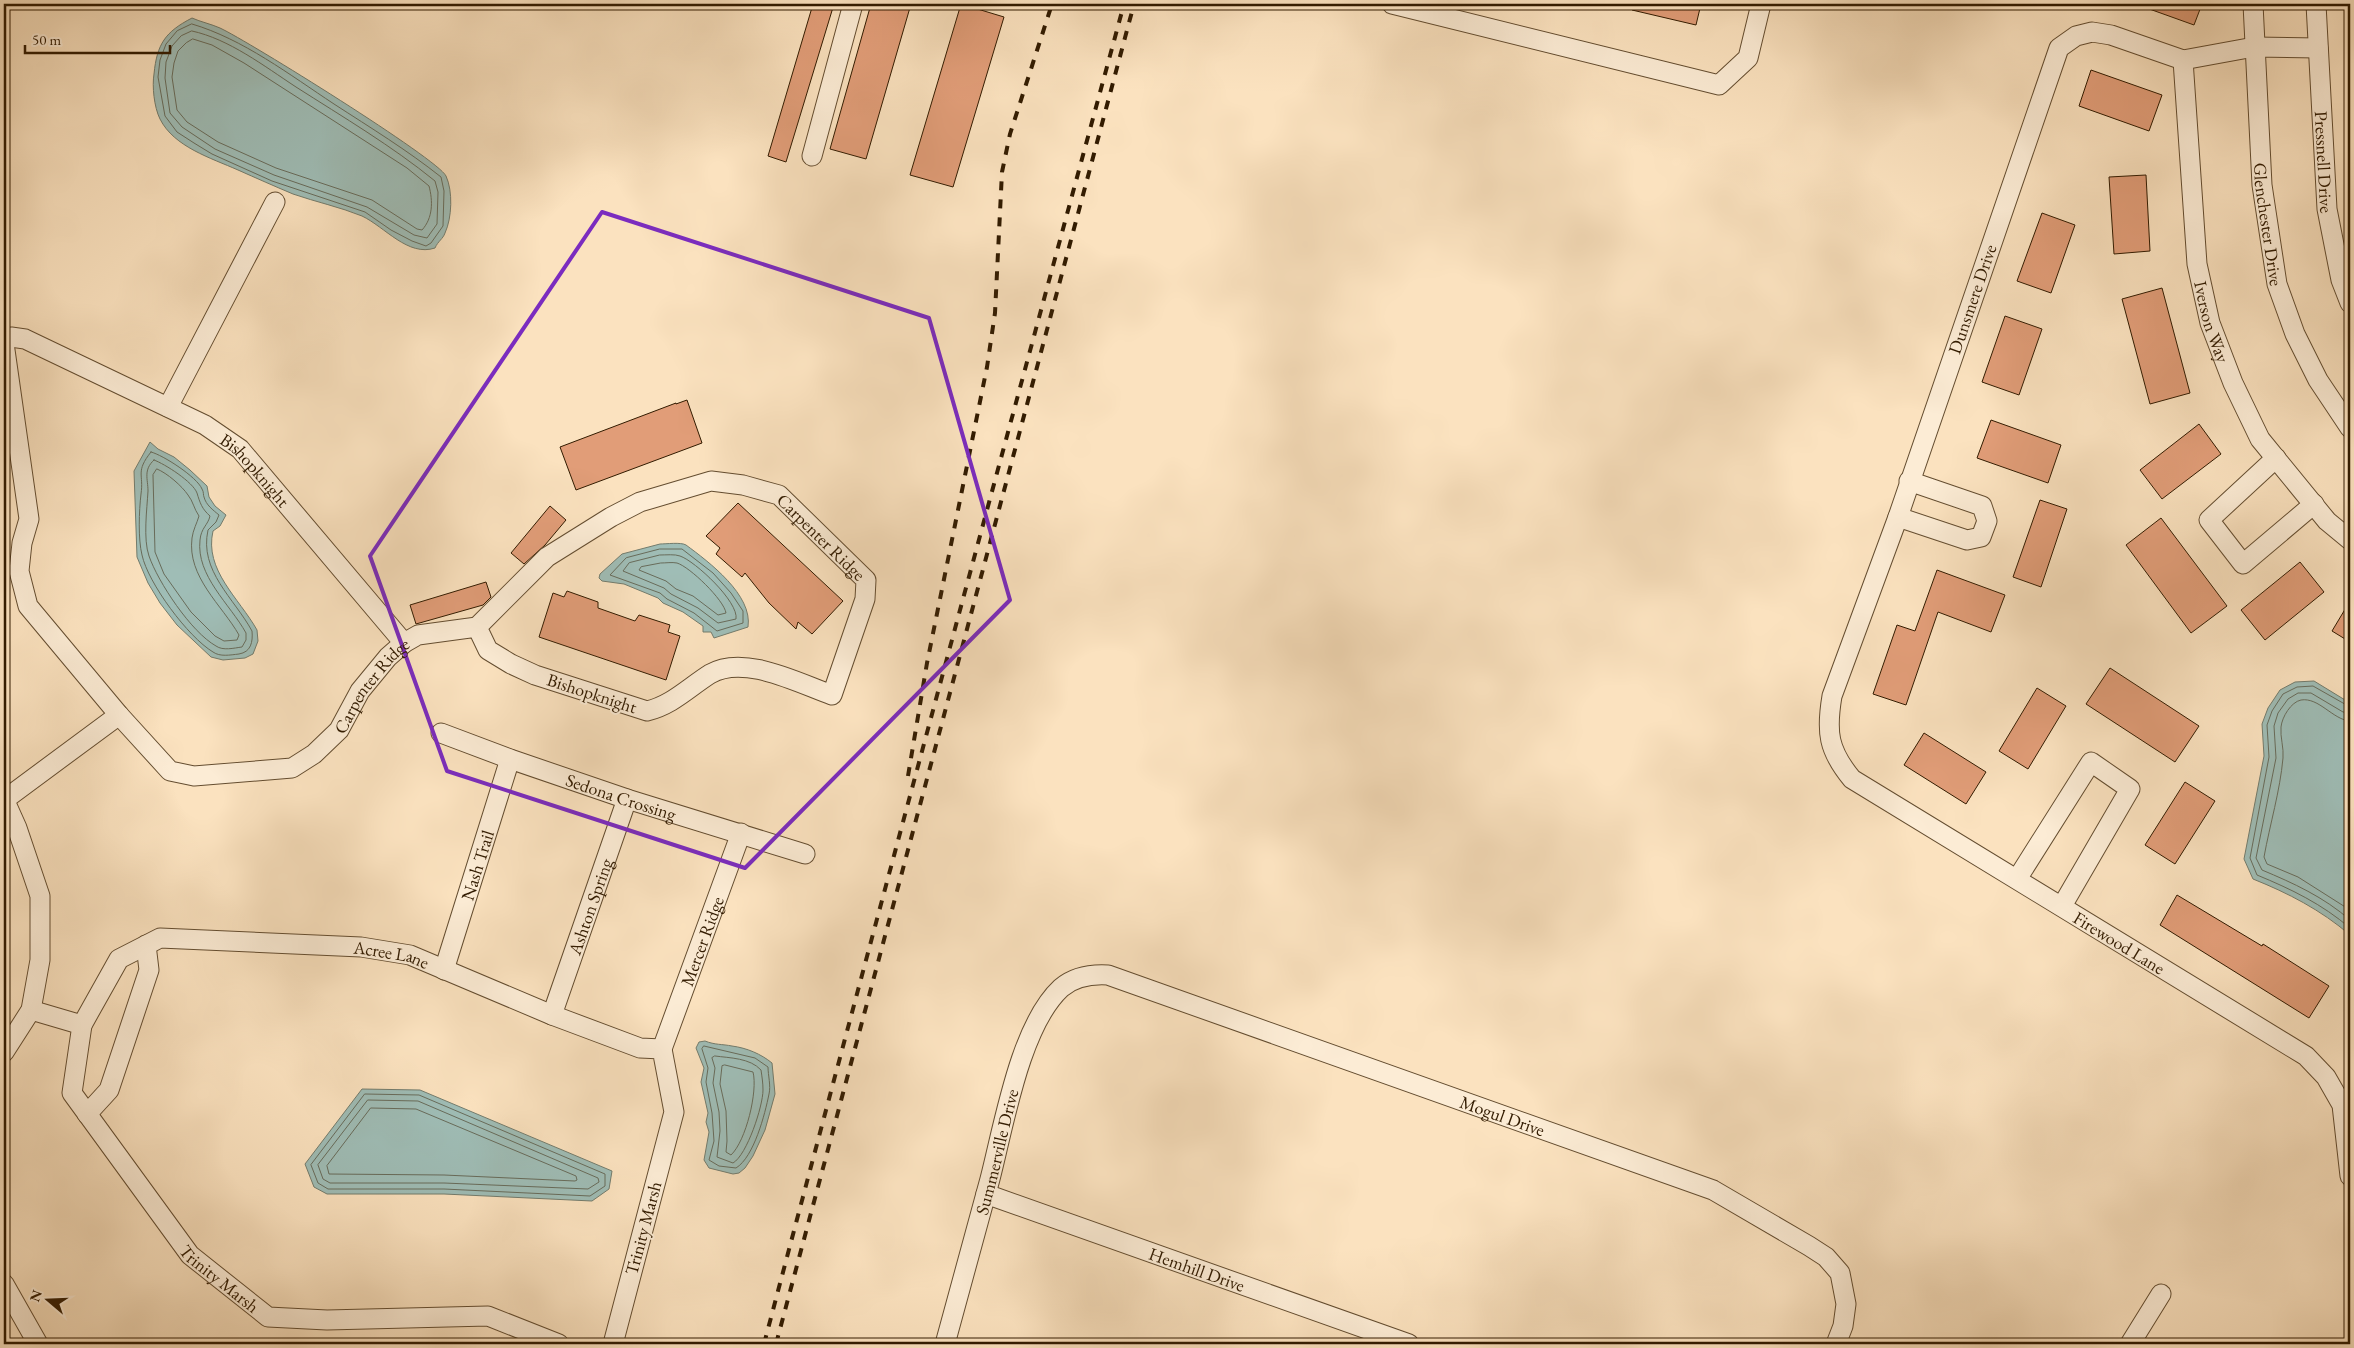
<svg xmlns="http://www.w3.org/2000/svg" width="2354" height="1348" viewBox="0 0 2354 1348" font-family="'EB Garamond',serif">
<rect width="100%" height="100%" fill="#fbe2bf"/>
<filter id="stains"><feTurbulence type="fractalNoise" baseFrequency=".004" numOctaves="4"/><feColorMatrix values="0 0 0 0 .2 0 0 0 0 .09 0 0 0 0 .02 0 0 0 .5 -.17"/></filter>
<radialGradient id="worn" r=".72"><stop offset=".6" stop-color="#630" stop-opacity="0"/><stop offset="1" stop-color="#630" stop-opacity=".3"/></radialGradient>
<g fill="#9fbdb6" stroke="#737c6d">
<path d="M192,18C201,22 211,24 220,28C248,41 438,159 446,176C453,191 452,218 445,233C443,239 438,241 435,248C408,257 385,227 362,216C340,207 316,202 293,194C274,186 256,178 238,170C211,158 174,147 160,119C154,107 152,86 154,74C157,44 165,32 192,18Z"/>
<path d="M150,442L158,449L174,457L190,470L207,486L209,497L215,506L226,515L220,526L213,531C204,570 239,598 257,630L258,641L253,654L245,658L223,660L211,657L177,625L160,603L148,583L137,557L134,471Z"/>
<path d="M660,544C666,544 681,542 686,545C709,562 753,595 748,627L714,638L711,632H703V626L683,612L663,603L658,598L624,584L602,581L599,578L600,574L622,554Z"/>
<path d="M2314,681L2350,703V935C2321,910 2288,893 2253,879L2244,859L2264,756L2262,724L2268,708L2280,690L2295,682Z"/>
<path d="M705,1041C715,1045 722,1044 732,1046C747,1048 761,1054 772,1063L775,1094L765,1130L753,1156L745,1168L739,1173L733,1174L709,1168L704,1160L709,1132L706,1122L708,1113L701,1082L704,1068L696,1048L699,1042Z"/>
<path d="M362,1089L420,1090L612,1171L609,1189L592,1201L444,1194H327L314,1187L305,1164Z"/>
</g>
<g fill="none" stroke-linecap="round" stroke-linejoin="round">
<g stroke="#686c5b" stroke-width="1">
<path d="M192,24C243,39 290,75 334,104C371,128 407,150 441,177L444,191L443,226L431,243L426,246L412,241L391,230L365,212L272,181L212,154L194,143L177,132L165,116L158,77L160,60L166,44L177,31Z"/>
<path d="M192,31C229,39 264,66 296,87C343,117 392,146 435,181L438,192L437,224L427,238L414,235L367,207L274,175L215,149L182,127L170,113L165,78L166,62L172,46L181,36Z"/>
<path d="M193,39L212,45L244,63L407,168L429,186C433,201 433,218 422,230L417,229L372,200L276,168L218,142L187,122L177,110L172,77L174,63L178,51L186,43Z"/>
<path d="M151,452C163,455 197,477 202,489C204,492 203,495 204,497C206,505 213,510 219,515L216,522L208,530C199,571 234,598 252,631C253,642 251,652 239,654C230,655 220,657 213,652C188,637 148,583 142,555C138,539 139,511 141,494C144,474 135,472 151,452Z"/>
<path d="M154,460C165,464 193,482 197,493C200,503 202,509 210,516C208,525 201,528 200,540C196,576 230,604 246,633V640L242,647C234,648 223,651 216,646C191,632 158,582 149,556C143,539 147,509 148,491C148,479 143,470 154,460Z"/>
<path d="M157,469C167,473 182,486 188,495C193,501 194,509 199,516C197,523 193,530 192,538C187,577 222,605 239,635L237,640L224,641L215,636L191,612L164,574L155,552L153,475Z"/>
<path d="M660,549H682L713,573L731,593L743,611V623L717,631L694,613L667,599L660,593L610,575L626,558Z"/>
<path d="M660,555C666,555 675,554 680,556C695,561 739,602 736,619L718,623L698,608L671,594L664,588L623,571L629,563Z"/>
<path d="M661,563C666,563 672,562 677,563C690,567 724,600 726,613L718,615L693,596L676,589L666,581L639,570L641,567Z"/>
<path d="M2350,707L2313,686L2297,687L2283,694L2272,711L2267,725L2269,757L2250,858L2257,875C2291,889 2322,904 2350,928"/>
<path d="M2350,713L2343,712L2311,693H2298L2288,699L2278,713L2274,726L2276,758L2256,858L2262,870C2293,883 2324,897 2350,920"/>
<path d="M2350,721C2333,720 2319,697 2301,700C2291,702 2282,717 2281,727C2280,737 2284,748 2283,758C2280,791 2270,824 2264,857L2267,864L2298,877L2350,910"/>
<path d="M704,1046L755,1058L768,1067C768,1075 771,1086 769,1094C765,1114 754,1157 736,1168L719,1166L709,1160L714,1141L712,1113L706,1082L708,1068L702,1049Z"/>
<path d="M715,1056C730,1058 750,1058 761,1070C762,1077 763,1083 763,1090C763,1106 747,1155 733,1163L717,1157L720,1131L719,1112L713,1083L715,1068L712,1058Z"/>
<path d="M725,1065L753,1072C758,1091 746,1141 731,1155L726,1152L727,1141L726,1111L720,1084L722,1066Z"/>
<path d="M365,1094L419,1095L605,1174V1186L590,1196L444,1189H328L318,1183L311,1165Z"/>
<path d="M368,1100L418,1101L598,1178L599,1182L588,1189L444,1183H330L323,1179L318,1165Z"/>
<path d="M371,1108L416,1109L576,1176L577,1180L575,1181L444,1175L329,1174L327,1166Z"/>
</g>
</g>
<g fill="#e19d78" stroke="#321b00">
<path d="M813,4H834L786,162L768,156Z"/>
<path d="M871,4H911L866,159L830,149Z"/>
<path d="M961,4L1004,17L953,187L910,175Z"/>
<path d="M1633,4H1701L1696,25L1632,10Z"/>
<path d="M2141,4H2202L2194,25L2141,6Z"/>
<path d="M2091,70L2162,95L2149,131L2079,106Z"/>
<path d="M2146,175L2150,251L2114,254L2109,177Z"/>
<path d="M2042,213L2075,225L2051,293L2017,281Z"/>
<path d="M2162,288L2190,393L2150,404L2122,299Z"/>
<path d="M2005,316L2042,329L2019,395L1982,382Z"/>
<path d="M687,400L702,443L576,490L560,447L676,403V404Z"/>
<path d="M1991,420L2061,445L2048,483L1977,458Z"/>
<path d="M2199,424L2221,454L2162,499L2140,470Z"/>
<path d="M2040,500L2067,509L2041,587L2013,577Z"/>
<path d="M738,503L843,601L812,634L798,622L796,629L769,603L745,573L742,577L716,554L720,548L706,536Z"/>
<path d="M550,506L566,520L545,545L524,564L511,553Z"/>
<path d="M2161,518L2227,606L2191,633L2126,545Z"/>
<path d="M2300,562L2324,592L2265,640L2241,610Z"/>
<path d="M1937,570L2005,595L1991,632L1938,612L1906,705L1873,694L1897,625L1915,631Z"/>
<path d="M486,582L491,597L483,605L416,624L410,605Z"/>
<path d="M567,591L598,602V608L635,621L639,615L670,625L668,632L680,636L666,680L539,637L553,593L564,597Z"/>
<path d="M2350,601V642L2332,631Z"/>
<path d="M2110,668L2199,726L2175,762L2086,704Z"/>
<path d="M2037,688L2066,706L2028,769L1999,751Z"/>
<path d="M1924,733L1986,772L1966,804L1904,765Z"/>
<path d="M2185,782L2215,801L2175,864L2145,845Z"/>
<path d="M2177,895L2262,946L2263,944L2329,986L2309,1018L2160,925Z"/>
</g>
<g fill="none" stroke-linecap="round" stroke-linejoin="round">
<defs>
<g id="minor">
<path d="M1392,4L1719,85L1748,58L1761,4"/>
<path id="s1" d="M2253,4L2262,185L2277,284L2295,334L2318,380L2350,428"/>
<path id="s2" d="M2316,4L2327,209L2341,280L2350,303"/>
<path id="s3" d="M2318,48L2254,47L2183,60L2111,35L2092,32L2076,36L2059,48L1898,517L1832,696C1826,732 1828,750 1852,779L2306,1056L2326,1077L2342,1105L2350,1176"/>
<path id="s4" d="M2183,60L2197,264L2210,323L2233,383L2260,439L2327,521L2350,540"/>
<path d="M812,156L853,4"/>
<path id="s5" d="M4,340L11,337L25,339L205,425L240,449L404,643"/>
<path id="s6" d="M4,343L29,519L22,543L19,571L28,606L119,715L170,771L194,776L292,768L314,754L339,730L360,691L388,657L404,643L418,635L477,627L547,557L611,517L640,502L711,481L743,485L779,495L866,580L865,599L832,695C798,683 744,654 710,674C688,688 672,705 647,711L535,675L511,664L488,650L477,627"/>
<path d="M168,407L275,202"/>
<path d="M2276,458L2209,520L2243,564L2314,504"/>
<path d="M1898,517L1967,540L1981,537L1987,521L1982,506L1909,481"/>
<path id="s7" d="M441,733L510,759L627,799L805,854"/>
<path d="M4,799L17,828L40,896V960L31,1010L4,1052"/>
<path d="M4,800L119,715"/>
<path d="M2017,879L2091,762L2130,789L2062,906"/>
<path id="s8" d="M444,970L510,759"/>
<path id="s9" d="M31,1010L82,1025L72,1093L190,1255L268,1317L327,1320L488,1316L559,1344"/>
<path id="s10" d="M552,1015L627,799"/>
<path id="s11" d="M82,1025L119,959L160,938L361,947L410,955L552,1015L640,1048L662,1049L674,1112L613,1344"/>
<path id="s12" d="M662,1049L741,833"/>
<path d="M87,1114L109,1090L149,970L146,945"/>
<path id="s13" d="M986,1194L1409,1344"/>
<path d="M4,1284L38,1344"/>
<path id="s14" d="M945,1344C960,1289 975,1234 990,1179C1004,1125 1020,1026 1061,988C1075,976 1091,974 1108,975L1713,1190L1809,1246L1826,1257L1840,1273L1846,1304L1843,1326L1836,1344"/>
<path d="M2130,1344L2161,1294"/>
</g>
</defs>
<use href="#minor" stroke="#644d30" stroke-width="21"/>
<use href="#minor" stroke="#fcecd5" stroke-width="19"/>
<g stroke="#321b00" stroke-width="4" stroke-dasharray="9 9" stroke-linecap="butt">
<path d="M908,776L927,663L987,367L995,313L1002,172L1010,134L1052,4"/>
<path d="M764,1344C882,897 1003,450 1124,4"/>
<path d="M776,1344L1134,4"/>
</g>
</g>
<path fill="none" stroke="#7b2cbf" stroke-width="4" stroke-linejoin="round" d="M602,212L929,318L1010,600L745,868L447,771L370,556Z"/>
<g text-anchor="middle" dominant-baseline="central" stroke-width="4" stroke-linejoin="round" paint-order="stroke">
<g font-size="18" fill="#321b00" stroke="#fcecd5">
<text stroke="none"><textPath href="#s2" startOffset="158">Pressnell Drive</textPath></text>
<text stroke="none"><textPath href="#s1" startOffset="221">Glenchester Drive</textPath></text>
<text transform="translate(1972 299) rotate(-71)">Dunsmere Drive</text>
<text stroke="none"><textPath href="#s4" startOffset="264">Iverson Way</textPath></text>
<text stroke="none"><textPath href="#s5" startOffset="289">Bishopknight</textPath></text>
<text stroke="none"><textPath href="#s6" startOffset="1264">Carpenter Ridge</textPath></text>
<text stroke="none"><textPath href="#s6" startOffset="724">Carpenter Ridge</textPath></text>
<text transform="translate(592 693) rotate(18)">Bishopknight</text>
<text stroke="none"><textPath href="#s7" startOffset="191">Sedona Crossing</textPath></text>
<text stroke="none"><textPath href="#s8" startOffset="110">Nash Trail</textPath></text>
<text stroke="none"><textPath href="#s10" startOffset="115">Ashton Spring</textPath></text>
<text stroke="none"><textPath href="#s12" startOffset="115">Mercer Ridge</textPath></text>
<text stroke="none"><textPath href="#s3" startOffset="1358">Firewood Lane</textPath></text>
<text stroke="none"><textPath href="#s11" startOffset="354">Acree Lane</textPath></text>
<text stroke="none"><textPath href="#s14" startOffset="846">Mogul Drive</textPath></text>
<text stroke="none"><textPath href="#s14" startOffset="199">Summerville Drive</textPath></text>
<text transform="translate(643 1228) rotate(-75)">Trinity Marsh</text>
<text stroke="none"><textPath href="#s13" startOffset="224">Hemhill Drive</textPath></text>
<text stroke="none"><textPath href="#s9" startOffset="360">Trinity Marsh</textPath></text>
</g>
</g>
<rect width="2354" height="1348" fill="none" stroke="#fbe2bf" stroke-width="20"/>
<rect x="5" y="5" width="2344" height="1338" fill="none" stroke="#321b00" stroke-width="2.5"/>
<rect x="10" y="10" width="2334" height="1328" fill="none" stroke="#321b00"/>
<g transform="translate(48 1300) rotate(289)" stroke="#fcecd5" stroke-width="4" paint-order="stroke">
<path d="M0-4L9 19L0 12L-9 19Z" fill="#321b00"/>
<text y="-8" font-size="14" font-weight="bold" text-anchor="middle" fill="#321b00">N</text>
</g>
<path d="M25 45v8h145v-8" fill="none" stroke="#321b00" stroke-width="2.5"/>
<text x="32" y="45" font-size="15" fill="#321b00" stroke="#fcecd5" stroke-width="4" paint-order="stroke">50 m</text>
<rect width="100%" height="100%" filter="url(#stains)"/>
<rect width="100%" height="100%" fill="url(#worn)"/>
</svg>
